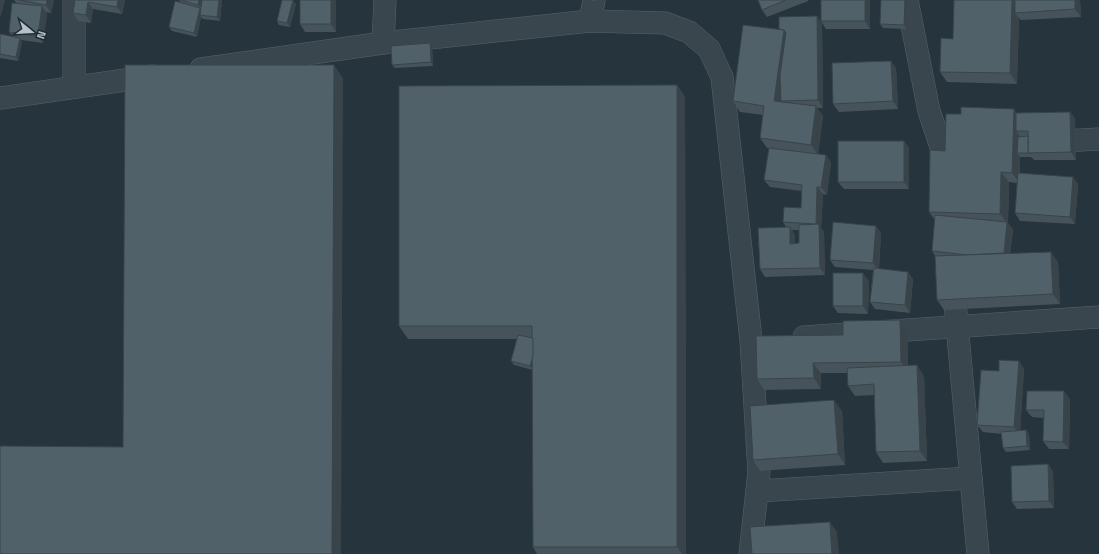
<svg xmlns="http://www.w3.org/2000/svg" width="1099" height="554" viewBox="0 0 1099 554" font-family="'Titillium Web',sans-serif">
<rect width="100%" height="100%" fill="#26343d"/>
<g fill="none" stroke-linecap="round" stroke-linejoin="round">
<defs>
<g id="street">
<path d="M907,0L929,111L941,147L944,181"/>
<path d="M590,21L594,0"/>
<path d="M383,43L385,0"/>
<path d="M201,69L383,43L590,21L665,23L689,32L709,49L722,77L751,340L759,472L750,554"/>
<path d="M74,87V0"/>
<path d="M0,98L153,76"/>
<path d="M1046,142L1099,139"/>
<path d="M953,281L978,554"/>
<path d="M804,337L1099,317"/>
<path d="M757,491L971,478"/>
</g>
</defs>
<use href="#street" stroke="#57636b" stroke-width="23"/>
<use href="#street" stroke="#39464d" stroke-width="22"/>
</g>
<g fill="#46535b" fill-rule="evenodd">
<path d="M14,0H54L51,13L45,12L47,14L43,43L21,40L22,42L18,61L0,58V34L13,37L9,32L17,4Z"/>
<path d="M75,0H125L122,14L93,9L91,23L78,21L73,13Z"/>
<path d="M179,0H222L220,21L203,19L201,17L197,37L172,31L169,27L181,3Z"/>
<path d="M300,0H335L336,1V32H305L300,24Z"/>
<path d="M591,0H601L592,1Z"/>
<path d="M758,0H808V1L767,17L762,10Z"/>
<path d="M870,0V29H826L821,21Z"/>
<path d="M908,0L907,29L883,28L880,24Z"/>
<path d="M954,0H1080L1081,17L1021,20L1019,18L1017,84L947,82L940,72L953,39Z"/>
<path d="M296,4L290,27L279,25L277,21Z"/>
<path d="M817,16L822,24L823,108H817L823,116L818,154L826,155L831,163L827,195L823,194L821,228L824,232L825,275L765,277L760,269L786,227L783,222L801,208L802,191L770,187L764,180L769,148H767L760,138L763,115L740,112L733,101L779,29ZM792,230H799V243L795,244V235Z"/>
<path d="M430,43L432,47L433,66L395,68L392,65Z"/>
<path d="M896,68L898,109L839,112L833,104Z"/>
<path d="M677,85L685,97L686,554H537L533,547V370L514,365L511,361L517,339H408L399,326Z"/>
<path d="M1070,112L1075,119L1076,160H1034L1031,157H1020V173L1078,184L1075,224L1020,221L1015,213L1017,183L1009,182L1008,223L1013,230L1010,253L1058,262L1060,304L944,310L937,300L935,256L932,251L935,220L929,212L961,114Z"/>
<path d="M904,141L909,148V189H844L838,182Z"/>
<path d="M881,233L879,269L913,279L910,313L875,309L870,302L873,270L835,267L830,260Z"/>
<path d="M869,281L868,314L838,313L833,306Z"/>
<path d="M900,320L907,331L908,366L924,376L927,461L883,463L876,452L874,395L855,396L848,386L847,373H821V389L764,390L757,379L843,335Z"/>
<path d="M1019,361L1024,369L1020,431L1026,430L1029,434L1030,450L1006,452L1003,448L1002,434L983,432L977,425L999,371Z"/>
<path d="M1070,399L1069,449H1049L1043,441L1044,418L1032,417L1026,410Z"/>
<path d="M842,411L845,465L760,471L753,460Z"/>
<path d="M1048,464L1053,472L1054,508L1017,509L1012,502Z"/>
</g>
<g fill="#39444a">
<path d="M0,0H5L1,16L0,15Z"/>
<path d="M47,0H54L51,13L46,5Z"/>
<path d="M118,0H125L122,14L117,7Z"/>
<path d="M199,0H203L200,8L203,11L200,15L201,17L197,37L194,33L200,8L198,5Z"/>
<path d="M219,0H222L220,21L217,17Z"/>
<path d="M293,0L296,4L290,27L287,23Z"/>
<path d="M331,0H335L336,1V32L331,24Z"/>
<path d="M865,0H870V29L865,21Z"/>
<path d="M905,0H908L907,29L904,25Z"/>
<path d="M1012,0H1017L1015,13L1019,18L1017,84L1010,73Z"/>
<path d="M1075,0H1080L1081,17L1075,9Z"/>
<path d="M88,2L93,9L91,23L86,15Z"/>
<path d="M42,6L47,14L43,43L38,36Z"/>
<path d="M817,16L822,24L823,108L818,100Z"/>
<path d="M784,30L791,40L781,101L782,103L774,101Z"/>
<path d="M20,38L22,42L18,61L16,57Z"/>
<path d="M430,43L432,47L433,66L431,62Z"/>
<path d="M891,61L896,68L898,109L893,101Z"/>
<path d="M334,65L343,78L341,554H332Z"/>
<path d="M677,85L685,97L686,554H682L677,547Z"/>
<path d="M816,106L823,116L818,155L811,145Z"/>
<path d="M1014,109L1021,119L1016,131L1021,138L1017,153L1020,157V183L1012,173Z"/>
<path d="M1070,112L1075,119L1076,160L1071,152Z"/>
<path d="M904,141L909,148V189L904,182Z"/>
<path d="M826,155L831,163L827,195L821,187Z"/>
<path d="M1001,172L1009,182L1008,223L1013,230L1009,263L1004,255L1007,223L1000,214Z"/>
<path d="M1073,177L1078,184L1075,224L1070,217Z"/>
<path d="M817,187L823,194L821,228L824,232L825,275L820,268L819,229L816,224Z"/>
<path d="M876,226L881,233L879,271L873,263Z"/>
<path d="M790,227L795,235V251L790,244Z"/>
<path d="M1051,252L1058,262L1060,304L1053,294Z"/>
<path d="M908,272L913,279L910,313L905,305Z"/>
<path d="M863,273L869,281L868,314L863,306Z"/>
<path d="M900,320L907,331L908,372L901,362Z"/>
<path d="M537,339L533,370L530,366Z"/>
<path d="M1019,361L1024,369L1020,435L1014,427Z"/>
<path d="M813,363L821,373V389L814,378Z"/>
<path d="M917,365L924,376L927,461L920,451Z"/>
<path d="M1064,391L1070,399L1069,449L1063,442Z"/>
<path d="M834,400L842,411L845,465L838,454Z"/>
<path d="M1026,430L1029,434L1030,450L1027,446Z"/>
<path d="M1048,464L1053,472L1054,508L1049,501Z"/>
<path d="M830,522L837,532L839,554H832Z"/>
</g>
<g fill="#51616a" stroke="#39444a">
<path d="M19,0H47L46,5Z"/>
<path d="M75,0H118L117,7L88,2L86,15L73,13Z"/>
<path d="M181,0H199L198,5Z"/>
<path d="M202,0H219L217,17L200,15Z"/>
<path d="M282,0H293L287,23L277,21Z"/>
<rect x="300" y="0" width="31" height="24"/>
<path d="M758,0H786L762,10Z"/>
<rect x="821" y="0" width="44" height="21"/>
<path d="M881,0H905L904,25L880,24Z"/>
<path d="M954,0H1012L1010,73L940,72L941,38L953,39Z"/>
<path d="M1015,0H1075V9L1015,13Z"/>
<path d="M175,1L200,8L194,33L169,27Z"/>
<path d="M12,3L42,6L38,36L9,32Z"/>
<path d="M817,16L818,100L781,101L780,75L786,33L784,30L779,29V17Z"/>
<path d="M743,25L784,30L774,101L816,106L811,145L760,138L764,106L733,101Z"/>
<path d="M0,34L20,38L16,57L0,54Z"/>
<path d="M430,43L431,62L392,65L391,46Z"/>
<path d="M891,61L893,101L833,104L832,63Z"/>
<path d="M125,65H334L332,554H0V446L123,447Z"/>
<path d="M677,85V547H533L532,326H399V86Z"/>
<path d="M961,107L1014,109L1012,173L1001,172L1000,214L929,212L930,150L945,151L946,114H961Z"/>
<path d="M1070,112L1071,152L1028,153V131H1016V113Z"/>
<path d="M1028,136V153H1029H1017L1018,137Z"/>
<rect x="838" y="141" width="66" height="41"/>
<path d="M769,148L826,155L821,187H817L816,224L783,222L784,207L801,208L802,185L764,180Z"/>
<path d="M1018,173L1073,177L1070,217L1015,213Z"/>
<path d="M935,215L1007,222L1004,253L967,255L932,251Z"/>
<path d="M833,222L876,226L873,263L830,260Z"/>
<path d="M819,224L820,268L760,269L758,228L790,227V244L799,243V225Z"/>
<path d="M1051,252L1053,294L937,300L935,256Z"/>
<path d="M874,268L908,272L905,305L870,302Z"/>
<rect x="833" y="273" width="30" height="33"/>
<path d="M900,320L901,362L813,363L814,378L757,379L756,336L843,335V321Z"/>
<path d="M518,335L533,338V356L530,366L511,361Z"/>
<path d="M999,360L1019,361L1014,427L977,425L981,370L999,371Z"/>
<path d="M917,365L920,451L876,452L874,384L848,386L847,368Z"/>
<path d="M1027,391H1064L1063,442L1043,441L1044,410H1026Z"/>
<path d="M834,400L838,454L753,460L750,406Z"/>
<path d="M1026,430L1027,446L1003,448L1001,432Z"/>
<path d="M1048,464L1049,501L1012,502L1011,466Z"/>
<path d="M830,522L832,554H752L750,527Z"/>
</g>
<g transform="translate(32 32) rotate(108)" stroke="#1e2b32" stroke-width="3" paint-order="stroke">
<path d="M0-3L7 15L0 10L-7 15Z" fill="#b5c0c8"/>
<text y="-6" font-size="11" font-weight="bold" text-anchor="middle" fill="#b5c0c8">N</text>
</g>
</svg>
